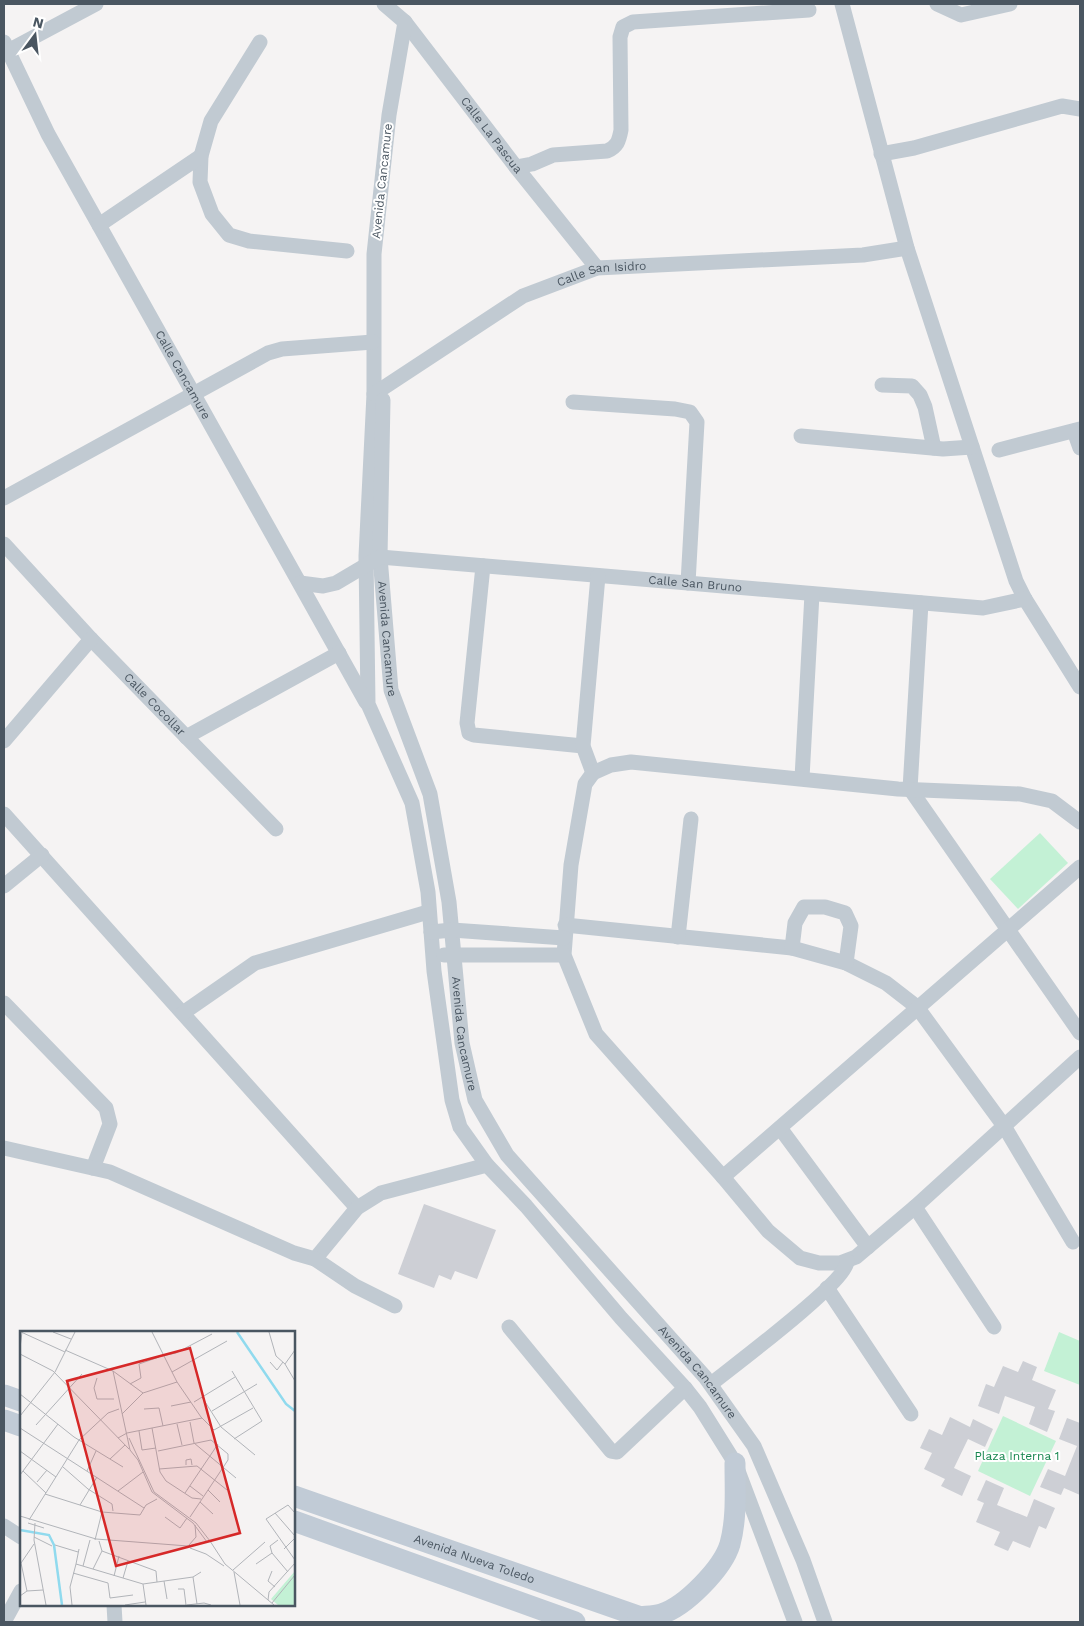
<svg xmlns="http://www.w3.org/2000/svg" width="1084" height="1626" viewBox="0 0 1084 1626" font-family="'Work Sans',sans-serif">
<rect width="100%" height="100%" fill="#f5f3f3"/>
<g fill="#c3f1d5">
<path d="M1040,833L1068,863L1018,909L990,879Z"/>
<path d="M1059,1332L1080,1341V1385L1044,1371Z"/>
<path d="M1003,1416L1056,1441L1030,1496L978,1471Z"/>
</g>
<g fill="#cdcfd5">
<path d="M424,1204L496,1230L477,1279L455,1271L451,1280L439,1275L434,1288L398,1274Z"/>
<path d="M1023,1361L1037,1367L1032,1380L1056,1390L1048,1409L1055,1411L1047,1432L1029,1424L1035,1407L1005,1396L999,1414L978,1406L986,1384L994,1387L1003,1366L1018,1372Z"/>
<path d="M950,1417L970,1427L973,1419L993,1429L985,1447L968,1439L954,1468L971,1476L962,1496L941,1486L945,1479L924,1469L932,1453L920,1448L929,1429L942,1435Z"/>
<path d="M1067,1418L1080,1423V1495L1064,1488L1061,1495L1040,1487L1048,1469L1065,1476L1077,1446L1059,1439Z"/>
<path d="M986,1480L1004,1488L997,1505L1027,1517L1034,1499L1055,1508L1046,1529L1039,1526L1030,1548L1013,1541L1008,1551L994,1545L1000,1532L976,1522L984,1503L977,1500Z"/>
</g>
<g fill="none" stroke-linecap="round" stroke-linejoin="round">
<g stroke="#c1cad2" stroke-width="15">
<path id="s1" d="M384,4L405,22L516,167L597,268"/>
<path d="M842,4L907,248L1016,581L1025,599L1080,687"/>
<path d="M937,4L961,15L1010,4"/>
<path d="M405,22L389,115L374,254V394L366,556L368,704L412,803L428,892L434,971L452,1100L460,1127L487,1165L526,1206L621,1318L685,1388L700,1407L735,1463L795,1622"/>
<path id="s2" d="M4,42L48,134L366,702"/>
<path d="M260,42L211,121L201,156L200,182L212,214L229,235L249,241L347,251"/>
<path d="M4,53L96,4"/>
<path d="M881,154L914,148L1062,106L1080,109"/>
<path d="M516,167L532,164L553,155L607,151C617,147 619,141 621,130L620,37L623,27L633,22L809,10"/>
<path d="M99,225L201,156"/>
<path d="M882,385L912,386L920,395L925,407L934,448"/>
<path id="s3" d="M374,394L523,296L597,268L863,255L907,248"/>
<path id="s4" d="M383,400L380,557L391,690L430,794L449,902L462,1043L475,1100L507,1155L705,1377L754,1446L803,1560L825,1622"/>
<path d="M573,402L675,409L690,412L697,422L688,583"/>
<path d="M1074,431L1080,448"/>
<path d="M801,436L943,449L972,447"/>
<path d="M999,450L1080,429"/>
<path d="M4,498L268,353L282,349L373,342"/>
<path id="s5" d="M4,544L91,639L276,829"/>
<path d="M483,566L467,723L469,733L474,735L583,746"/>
<path id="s6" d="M300,583L323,586L336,583L380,557L983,608L1025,599"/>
<path d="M921,603L910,789L1080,1033"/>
<path d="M186,737L339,653"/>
<path d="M4,741L91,639"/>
<path d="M593,773L583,746L598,576"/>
<path d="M802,778L812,594"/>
<path d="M4,814L357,1208"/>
<path d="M1080,822L1052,801L1020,794L898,789L631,762L611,765L593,773L585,784L571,865L564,955L596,1034L723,1177L768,1231L800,1258L819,1263H840L856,1257L915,1207L1080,1057"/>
<path d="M4,886L42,855"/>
<path d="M565,925L792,948L846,963L886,983L917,1007L1004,1126L1073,1242"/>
<path d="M431,932L452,930L564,938"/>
<path d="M678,937L691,819"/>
<path d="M792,948L795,923L804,907H825L845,913L851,926L846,963"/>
<path d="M444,955H564"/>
<path d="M4,1003L106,1108L110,1124L93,1168"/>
<path d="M183,1013L255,963L428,912"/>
<path d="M780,1128L868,1247"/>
<path d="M4,1148L110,1172L294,1253L315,1259L357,1208L381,1193L487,1165"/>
<path d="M723,1177L1080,867"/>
<path d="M915,1207L994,1327"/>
<path d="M315,1259L355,1286L395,1306"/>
<path d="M827,1288L911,1414"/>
<path d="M509,1327L611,1451L617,1452L685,1388"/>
<path d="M711,1384C732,1367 848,1281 847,1261"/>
<path d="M4,1526L21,1537"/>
<path d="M114,1605L115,1622"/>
<path d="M4,1622L21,1591"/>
</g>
<g stroke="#c1cbd6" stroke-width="21">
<path d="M4,1395L21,1401"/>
<path d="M4,1420L21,1426"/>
<path id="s7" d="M294,1496L655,1622"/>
<path d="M294,1521L575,1622"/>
<path d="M638,1617C645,1616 654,1616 661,1614C685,1607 723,1568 730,1544C737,1518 735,1490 735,1463"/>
</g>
</g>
<g text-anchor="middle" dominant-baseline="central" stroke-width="4" stroke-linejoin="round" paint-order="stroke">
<g font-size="12" fill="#4a5661" stroke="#fff">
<text stroke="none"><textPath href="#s1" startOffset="170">Calle La Pascua</textPath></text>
<text transform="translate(382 181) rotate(-84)">Avenida Cancamure</text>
<text stroke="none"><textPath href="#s3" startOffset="261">Calle San Isidro</textPath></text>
<text stroke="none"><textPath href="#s2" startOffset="378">Calle Cancamure</textPath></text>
<text stroke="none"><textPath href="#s6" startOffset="404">Calle San Bruno</textPath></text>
<text stroke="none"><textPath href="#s4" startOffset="239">Avenida Cancamure</textPath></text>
<text stroke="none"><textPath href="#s5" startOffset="220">Calle Cocollar</textPath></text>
<text stroke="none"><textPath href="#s4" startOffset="644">Avenida Cancamure</textPath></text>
<text stroke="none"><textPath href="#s4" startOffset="1064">Avenida Cancamure</textPath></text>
<text stroke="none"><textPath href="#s7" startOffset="191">Avenida Nueva Toledo</textPath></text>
</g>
<g font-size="12" fill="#17864f" stroke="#fff">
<text x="1017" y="1456">Plaza Interna 1</text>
</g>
</g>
<g transform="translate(20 1331)">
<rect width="275" height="275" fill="#f5f3f3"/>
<path d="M275,240V274H258L251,268Z" fill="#c3f1d5"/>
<path fill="none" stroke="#90daee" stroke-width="2.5" d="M217,1L266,73L275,80M0,199L29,204L34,214L42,274"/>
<path fill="none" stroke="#b1b4b9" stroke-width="1" d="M1,1L45,21M33,1L51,8M132,1L157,51L181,86L194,99L233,77M249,1L256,25L265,33L275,50M0,17L2,1M45,19L93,40L123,62M0,23L33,40L109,118M142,25L156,22L192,3M250,31L257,39L263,31M265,33L275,19M93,40L110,119L118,129L132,161L173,192L187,211M212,40L242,90L214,108M152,41L207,10M77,47L74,57L77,68H94M110,53L121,47L119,33L139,26M0,63L54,106L103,136M182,66L201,96L235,124M174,71L215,46M151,75L171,71M124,78L139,77L143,95M192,80L237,53M102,83L123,62L157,51M0,85L35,41L55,1M170,91L174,112L216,147M157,93L162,114M16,94L62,43M0,97L124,177M132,97L140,141L146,150L172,167L181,168M119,100L122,119L136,117M98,107L107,102L182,87M109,107L134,161L176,192L190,210M0,120L36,146M138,120L191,109L208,123V129L170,186M90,128L105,114M166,134V129L171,128L172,134M43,136L68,158L92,173L93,180M139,138L177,135L207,159M3,140L26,162M67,140L76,120M0,144L38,93M17,151L27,139M170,155L183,165M188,159L200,171M98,160L123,141M165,162L198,113M25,163L82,181L120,184L126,174L137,168M180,171L193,183M60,174L77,146M255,182L275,205M275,182L268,174L246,188L275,229M0,185L76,208L168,215L190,210L205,233L254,274M145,186L160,197L167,187M9,189L59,109L88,82L99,78M8,192L24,197M15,192L14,209L26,274M14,206L32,215M75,209L82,181M258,209L250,215L252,222L268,241M35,214L58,221M169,214L176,206L175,194M170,217L186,223L204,235M59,218L56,233L123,253L173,246L181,241M264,218L275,207M82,220L136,240L137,251M236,233L252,222M63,235L70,209M73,238L82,220L79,210M213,239L245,211M252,240L248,250L255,256M214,241L220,274M53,242L88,252L90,267L113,264M94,245L99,225M173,246L177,273M103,247L108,230M144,250L147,268M123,253L126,274M158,258H164L166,274M7,260L1,232L14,213M0,265L7,260L23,259M248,269L249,261L275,232M252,272L275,244M52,274L50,256L56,233M105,274L125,271M167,274L184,272L191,274"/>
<path fill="#d62828" fill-opacity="0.15" stroke="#d62828" stroke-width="2.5" d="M170,17L220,202L96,235L47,50Z"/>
<rect width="275" height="275" fill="none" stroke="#4a5661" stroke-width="2.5"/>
</g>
<rect width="1084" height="1626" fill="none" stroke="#4a5661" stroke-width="10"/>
<g transform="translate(35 35) rotate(15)" stroke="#ffffff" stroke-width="4" paint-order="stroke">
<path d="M0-4L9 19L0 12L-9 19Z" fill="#4a5661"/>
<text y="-8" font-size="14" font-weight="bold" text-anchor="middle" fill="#4a5661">N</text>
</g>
</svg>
